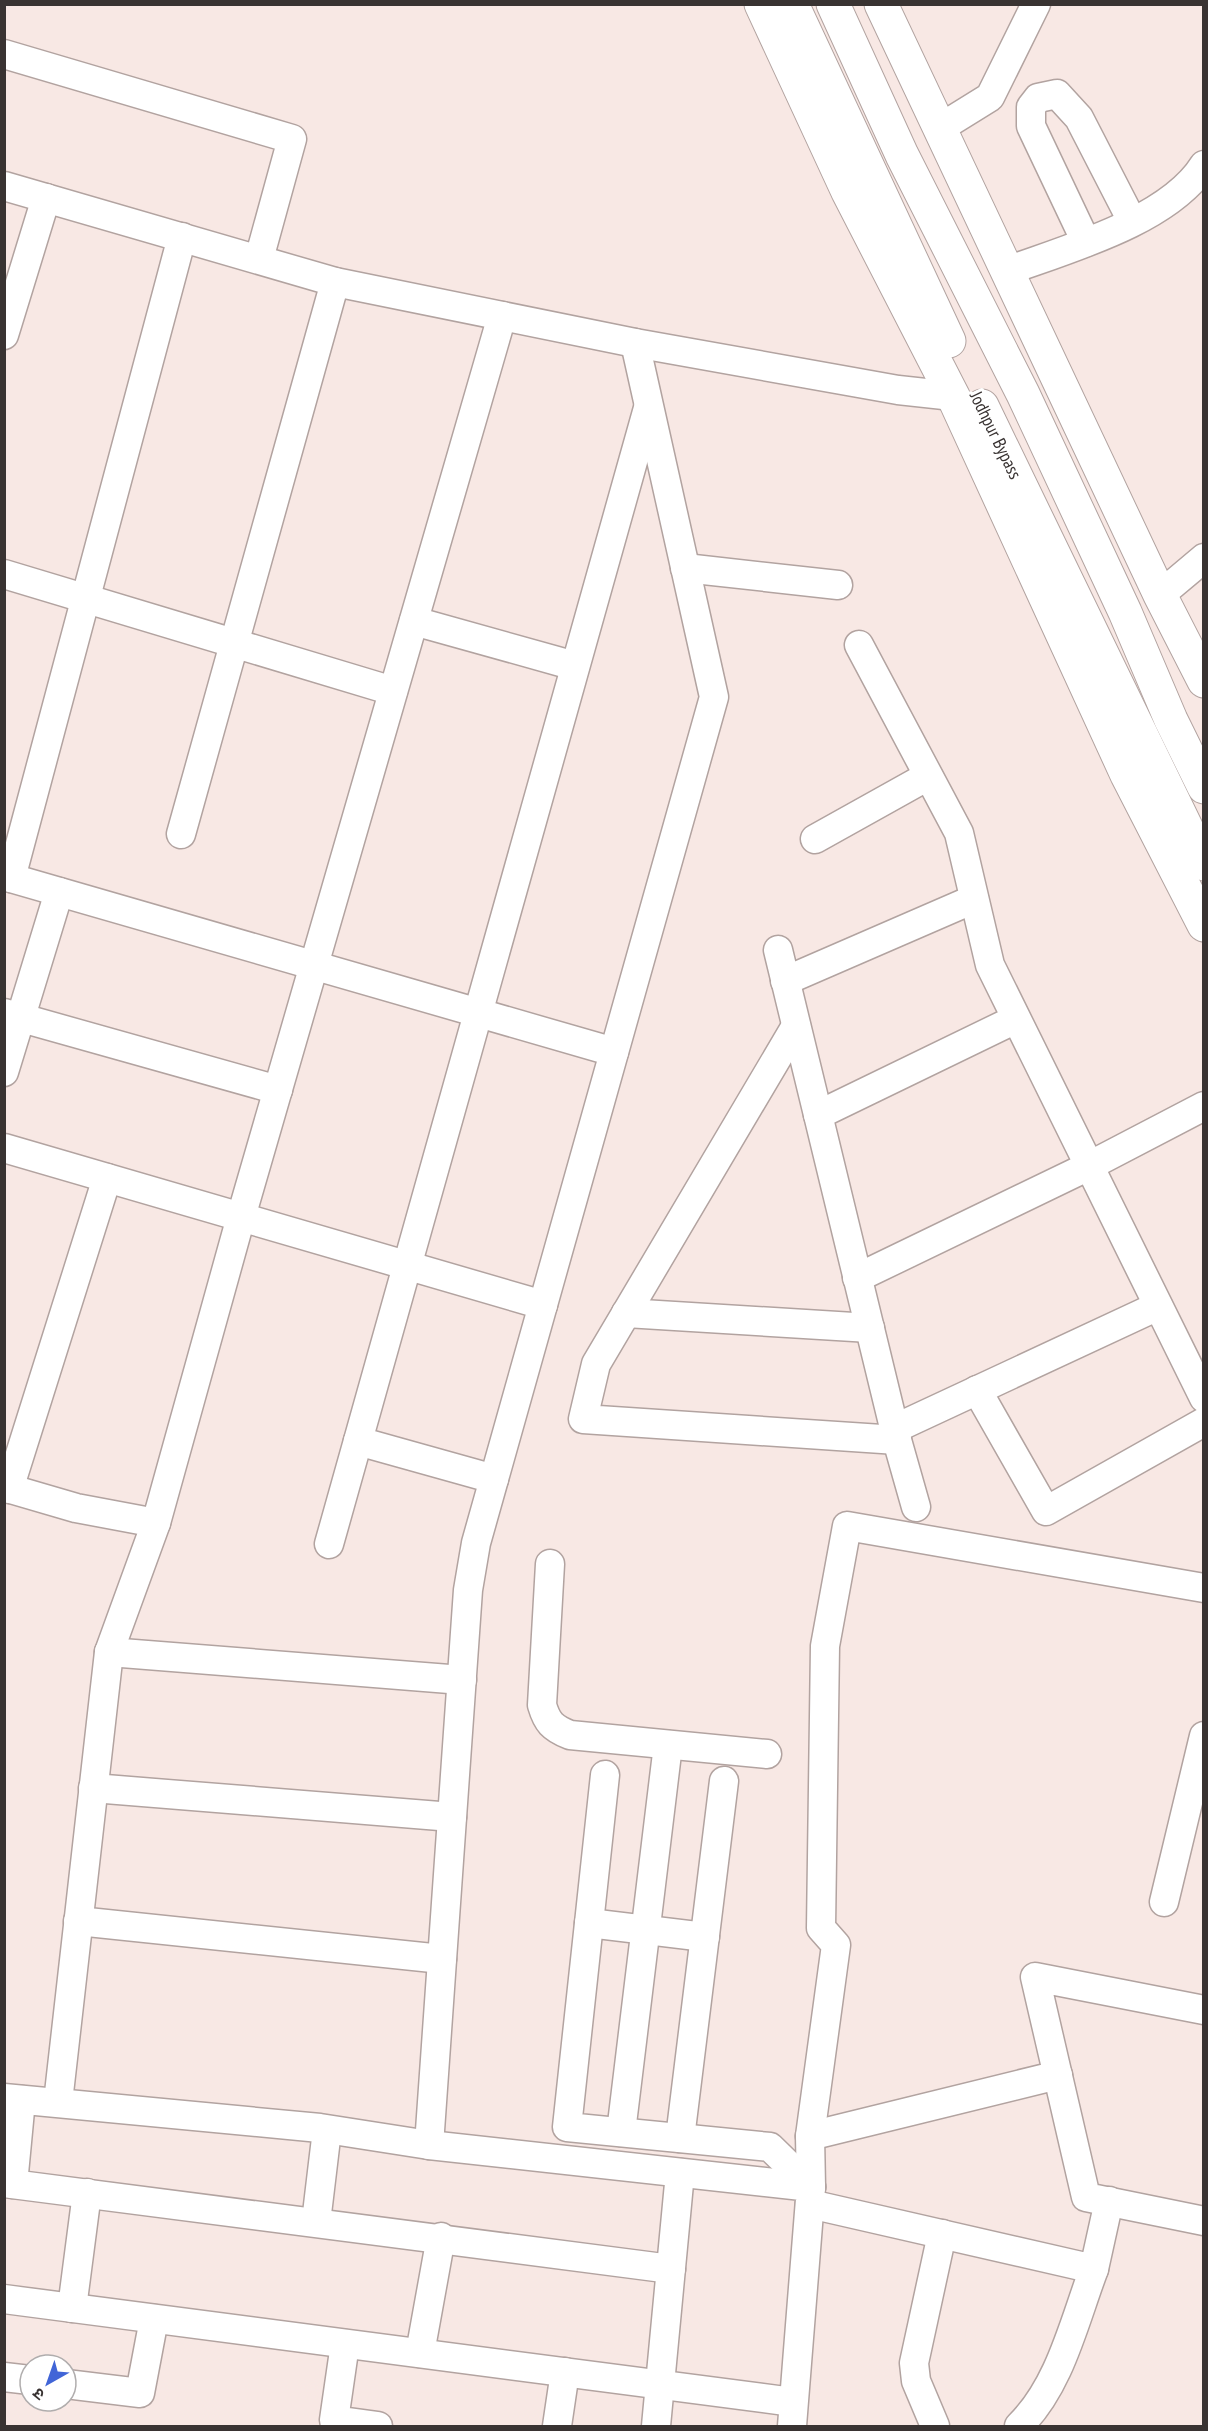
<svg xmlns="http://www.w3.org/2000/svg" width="1208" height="2431" viewBox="0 0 1208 2431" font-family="'PT Sans Narrow','Noto Sans Devanagari',sans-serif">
<rect width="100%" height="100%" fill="#f8e8e4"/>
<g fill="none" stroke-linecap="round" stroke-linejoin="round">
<defs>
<g id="minor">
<path d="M4,54L292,139L259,259"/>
<path d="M940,128L990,97L1036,4"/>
<path d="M4,186L335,282L635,343L898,390L953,396"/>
<path d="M1086,242L1031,126V107L1038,98L1057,94L1079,118L1132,221"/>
<path d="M1007,271C1067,249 1169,221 1204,165"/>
<path d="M4,335L46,198"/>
<path d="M685,568L838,585"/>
<path d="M4,574L393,691"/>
<path d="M1160,595L1204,558"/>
<path d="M414,621L575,666"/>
<path d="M859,645L959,833L990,965L1204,1398"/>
<path d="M181,834L335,282"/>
<path d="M815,839L928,776"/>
<path d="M4,876L614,1052"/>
<path d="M11,878L182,237"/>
<path d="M778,950L897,1440L916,1507"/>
<path d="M785,981L974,899"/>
<path d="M4,1013L278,1090"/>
<path d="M796,1026L596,1364L583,1419L897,1440"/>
<path d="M4,1072L59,892"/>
<path d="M818,1115L1016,1019"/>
<path d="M4,1148L543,1305"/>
<path d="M857,1278L1089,1166L1204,1106"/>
<path d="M626,1313L870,1328"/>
<path d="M977,1390L1046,1511L1204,1422"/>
<path d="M894,1429L1158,1306"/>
<path d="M358,1441L494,1479"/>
<path d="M4,1487L76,1508L156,1523"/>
<path d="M9,1489L107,1178"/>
<path d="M329,1544L648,408"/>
<path d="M550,1564L542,1705C547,1722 552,1728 570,1735L767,1754"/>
<path d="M109,1652L462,1680"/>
<path d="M605,1775L567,2127L770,2147L811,2187"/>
<path d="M93,1788L452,1817"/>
<path d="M1164,1902L1204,1736"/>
<path d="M78,1921L442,1959"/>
<path d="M589,1923L705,1937"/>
<path d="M1204,2010L1035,1977L1086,2197L1204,2221"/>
<path d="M4,2098L320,2128L429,2145L811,2187L792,2426"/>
<path d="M58,2102L109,1652L156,1523L241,1217L502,316"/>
<path d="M621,2132L668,1745"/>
<path d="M810,2136L1058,2075"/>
<path d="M680,2138L724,1781"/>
<path d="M429,2145L468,1590L476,1543L714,697L635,343"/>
<path d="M4,2183L671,2269"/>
<path d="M13,2184L21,2100"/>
<path d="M811,2187L810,2136L836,1945L821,1928L825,1646L847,1526L1204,1588"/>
<path d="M810,2204L1094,2269L1109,2201"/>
<path d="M316,2222L327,2130"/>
<path d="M4,2299L793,2402"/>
<path d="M72,2308L87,2193"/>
<path d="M345,2344L334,2420L378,2426"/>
<path d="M420,2353L441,2237"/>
<path d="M4,2377L30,2380"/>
<path d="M66,2384L140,2393L154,2319"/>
<path d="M557,2426L565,2372"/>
<path d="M656,2426L680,2173"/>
<path d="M935,2426L916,2381L914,2363L942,2234"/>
<path d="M1019,2426C1060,2386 1074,2322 1094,2269"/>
</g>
<g id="highway">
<path d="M761,4L848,192L953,396L1127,775L1204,925"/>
<path d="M792,4L949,341"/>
<path d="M833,4L902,155L1023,394L1125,612L1171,720L1204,787"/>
<path d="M881,4L1160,595L1204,681"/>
<path d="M982,406L1204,864"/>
</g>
</defs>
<use href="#minor" stroke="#b2a3a0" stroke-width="31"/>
<use href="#highway" stroke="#b2a3a0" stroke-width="35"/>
<use href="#minor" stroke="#fff" stroke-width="28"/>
<use href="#highway" stroke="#fff" stroke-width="33"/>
</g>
<g text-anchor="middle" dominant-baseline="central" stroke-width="6" stroke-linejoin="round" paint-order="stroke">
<g font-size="18" fill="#393332" stroke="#fff">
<text transform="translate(996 435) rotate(64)">Jodhpur Bypass</text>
</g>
</g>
<rect width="1208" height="2431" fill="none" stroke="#393332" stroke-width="12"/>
<g transform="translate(48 2383) rotate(220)"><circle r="28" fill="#ffffff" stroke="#b0adad" stroke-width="1.5"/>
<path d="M0-4.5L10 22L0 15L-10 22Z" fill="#4165d7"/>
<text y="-9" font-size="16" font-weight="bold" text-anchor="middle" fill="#393332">उ</text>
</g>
</svg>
